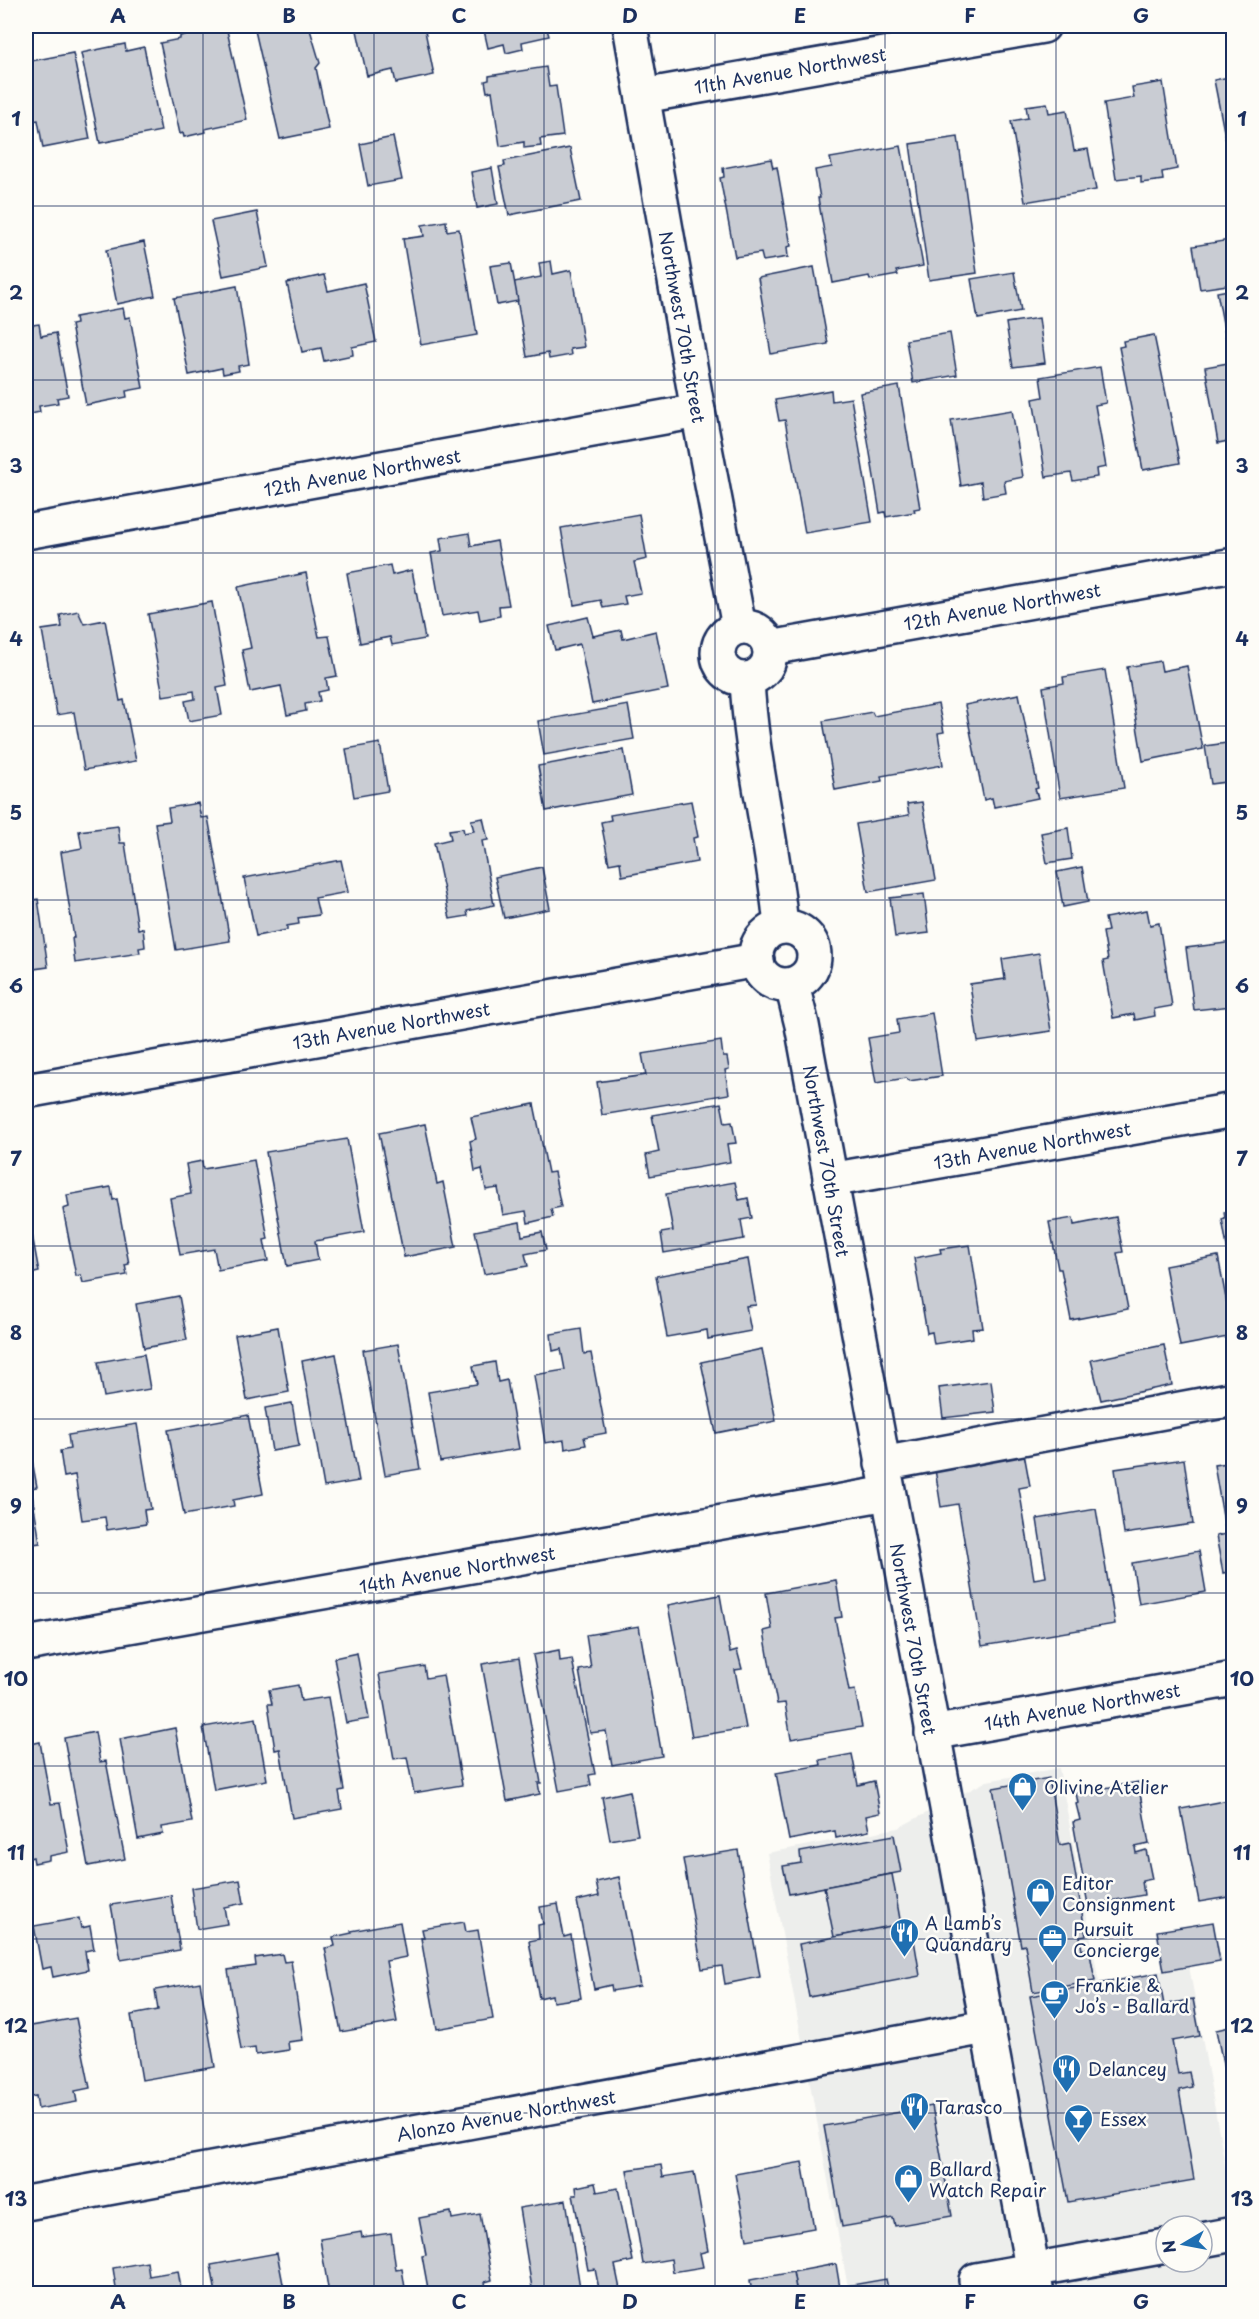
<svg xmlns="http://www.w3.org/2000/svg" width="1259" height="2319" viewBox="0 0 1259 2319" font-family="'Playpen Sans',sans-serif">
<rect width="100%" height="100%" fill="#fdfcf7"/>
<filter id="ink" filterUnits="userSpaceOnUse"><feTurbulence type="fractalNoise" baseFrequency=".0167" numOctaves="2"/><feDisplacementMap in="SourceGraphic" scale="12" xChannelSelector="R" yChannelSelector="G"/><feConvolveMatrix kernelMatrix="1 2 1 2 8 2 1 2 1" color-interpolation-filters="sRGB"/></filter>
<g filter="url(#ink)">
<path fill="#edeeec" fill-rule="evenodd" d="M1059,1768L1099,1982L1189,1966L1233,2209V2284L1181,2294L849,2293L767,1853L898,1828L987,1781ZM1166,2226H1202V2262H1166Z"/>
<g fill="#c9ccd3" stroke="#1b2f5e" stroke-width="1.5">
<path d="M226,26L247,120L205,129L206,132L184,137L183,133L180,134L160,43L180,39V36Z"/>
<path d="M254,26H309L320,63L316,68L329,129L280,139Z"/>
<path d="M356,26H424L434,75L396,83L393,70L367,76Z"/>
<path d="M483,26H546L549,36L522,42L523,49L506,53L504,44L488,48Z"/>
<path d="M125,44L126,51L144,47L161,131L100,143L81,53Z"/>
<path d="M73,53L90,139L43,148L38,120L26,122V62Z"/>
<path d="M546,67L549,87L556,86L563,136L540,139L541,146L524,148V142L500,146L492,91L487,92L485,81L489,80V76Z"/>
<path d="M1234,76V166L1231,167L1214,80Z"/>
<path d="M1163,82L1177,169L1162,172L1163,180L1141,183V176L1116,179L1104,103L1134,98L1132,87Z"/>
<path d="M1047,103L1049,113L1067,110L1074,151L1088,149L1096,190L1025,202L1011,121L1028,118L1026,106Z"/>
<path d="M393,137L402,180L368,186L360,144Z"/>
<path d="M958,137L977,273L929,280L910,144Z"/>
<path d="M901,146L923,266L896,271L898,275L870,280L869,276L833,283L818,198H820L815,170L832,167L830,158Z"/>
<path d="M570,148L581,201L509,215L499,167L505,166L504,161Z"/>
<path d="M771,159L773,168L777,167L791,246L787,247L788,257L763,261L761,253L735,257L720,178L724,177L723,168Z"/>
<path d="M492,168L498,204L477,208L471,172Z"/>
<path d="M257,212L268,267L223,276L211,221Z"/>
<path d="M446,221L447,231L459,229L477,335L421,345L403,239L424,236L422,225Z"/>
<path d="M1229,240L1234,266V284L1200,289L1193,246Z"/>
<path d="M144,242L155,296L117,304L106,250Z"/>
<path d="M551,261L553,274L571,270L584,347L570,349L571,355L549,359L548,353L527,357L514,282L541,277L539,263Z"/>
<path d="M511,263L518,301L497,305L490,266Z"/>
<path d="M814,267L828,344L771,354L758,278Z"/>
<path d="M1014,272L1021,311L978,319L971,279Z"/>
<path d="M324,275L328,291L364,283L376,342L352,347L353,355L324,361L321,348L302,352L287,283Z"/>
<path d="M237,286L249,364L238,366L239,371L223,374L222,368L189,375L174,298Z"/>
<path d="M1234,289V338L1226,339L1217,292Z"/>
<path d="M123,308L125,318L130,317L143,388L126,391L127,397L86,405L71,325L76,324L75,317Z"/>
<path d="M1039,318L1045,363L1013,367L1006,323Z"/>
<path d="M39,324L41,336L56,333L68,396L57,398L58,403L39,406L40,412L26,415V326Z"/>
<path d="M950,333L957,375L913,383L906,340Z"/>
<path d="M1154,335L1180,463L1143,470L1119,347L1124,346L1123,341Z"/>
<path d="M1234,362V440L1218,443L1205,367Z"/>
<path d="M1100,367L1106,403L1095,405L1106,467L1096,469L1097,477L1073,481L1071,473L1046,477L1033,399L1043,397L1040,377Z"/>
<path d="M899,386L920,508L914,509L915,512L886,517L885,512L880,513L860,393Z"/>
<path d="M831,390L832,401L851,398L872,522L805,533L785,420L779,421L775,400Z"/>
<path d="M1012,410L1023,477L1004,481L1006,493L983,497L981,482L961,486L951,420Z"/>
<path d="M639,514L647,559L634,562L641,593L624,596L626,604L603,608L601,600L574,605L561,528Z"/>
<path d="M469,533L471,546L497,541L509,605L499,606L500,616L480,620L478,610L442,616L431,553L442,551L440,538Z"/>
<path d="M390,565L392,575L412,570L425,639L392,645L390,637L360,643L347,573Z"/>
<path d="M306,573L319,637L329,636L337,676L326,678L328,690L318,692L320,701L305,704L306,711L287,715L281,686L250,692L242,650L251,648L238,587Z"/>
<path d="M212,602L227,686L217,688L222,715L189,721L185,701L195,699L194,691L163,696L148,614Z"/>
<path d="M78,611L84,624L105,620L120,701L124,700L136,761L84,770L74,712L57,715L42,630L62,627L60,615Z"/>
<path d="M588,617L593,636L621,630L623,639L656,631L668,689L592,704L580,644L555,650L549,626Z"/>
<path d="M1160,661L1162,671L1187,666L1203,749L1143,761L1127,667Z"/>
<path d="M1105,670L1124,788L1060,798L1043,687L1064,683L1063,677Z"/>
<path d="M1019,694L1038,788L1035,789L1038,798L994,807L992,798L984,800L965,705Z"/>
<path d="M938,704L944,732L938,733L943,765L881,776L882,781L835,790L823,721L872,712L874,716Z"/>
<path d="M628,705L634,739L544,755L538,721Z"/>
<path d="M1234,742V781L1211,784L1205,746Z"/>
<path d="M380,743L388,791L354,797L346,749Z"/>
<path d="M624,750L632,795L546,811L538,766Z"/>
<path d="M691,801L698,837L693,838L697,862L622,876L620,862L609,864L601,822L611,820L610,815Z"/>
<path d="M922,802L936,880L868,892L856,824L909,815L907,804Z"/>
<path d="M198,803L201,818L208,817L230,941L176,950L155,823L170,821L168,808Z"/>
<path d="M483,818L488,840L482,841L494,905L467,911L468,916L450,919L434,843L451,839L449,830L463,828L464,833L474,831L471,820Z"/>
<path d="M118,826L120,843H125L138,929L143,928L145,947L139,948L140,953L75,963L72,938H74L61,852L82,848L79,831Z"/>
<path d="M1068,828L1072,859L1047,863L1041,833Z"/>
<path d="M341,860L348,892L315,898L319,915L298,918L299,924L287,926V930L256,936L244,878Z"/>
<path d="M542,867L550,909L504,918L495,877Z"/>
<path d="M1082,867L1088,902L1063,907L1057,872Z"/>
<path d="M924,894L929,933L895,937L890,898Z"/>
<path d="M38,899L48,967L27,970L29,979L26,980V901Z"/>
<path d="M1147,910L1150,925L1159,923L1172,1006L1154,1009L1155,1016L1135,1020L1134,1014L1113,1018L1103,961L1108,960L1103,932L1108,931L1105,918Z"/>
<path d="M1234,942V1014L1232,1006L1194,1010L1186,948Z"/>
<path d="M1039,953L1051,1031L978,1042L970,984L1005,979L1002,959Z"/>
<path d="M932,1013L942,1076L909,1081L906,1078L876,1083L868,1038L899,1033L897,1019Z"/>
<path d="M721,1041L723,1057H727L729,1069L725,1070L729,1094L602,1115L597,1082L646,1075L642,1054Z"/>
<path d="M721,1103L725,1123L732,1122L736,1143L727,1144L730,1162L650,1176L646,1155L659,1152L652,1115Z"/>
<path d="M534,1104L548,1173L554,1172L561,1207L551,1209L553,1217L528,1223L526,1211L503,1215L498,1188L486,1190L482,1169L475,1171L470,1141L476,1139L471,1117Z"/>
<path d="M425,1124L437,1184L443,1182L456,1247L404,1257L379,1133Z"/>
<path d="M347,1139L364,1232L315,1241L318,1260L287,1266L266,1152Z"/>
<path d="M254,1160L268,1239L264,1240L268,1261L218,1270L214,1249L180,1255L170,1198L191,1194L186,1164L202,1161L203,1169Z"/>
<path d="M735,1182L739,1200L748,1198L752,1218L741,1220L744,1239L664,1253L661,1233L673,1231L666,1194Z"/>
<path d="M111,1187L113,1200L117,1199L129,1264L125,1265L127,1275L83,1283L81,1275L76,1276L63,1209L69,1207L67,1195Z"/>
<path d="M26,1202L39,1272L26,1275L29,1295L26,1296Z"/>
<path d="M1234,1210V1286L1222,1219L1225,1218L1224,1212Z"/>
<path d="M1116,1217L1123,1252L1117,1253L1128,1309L1071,1320L1061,1269H1058L1049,1222L1073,1218L1074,1225Z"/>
<path d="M520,1222L522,1236L542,1232L546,1250L525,1254L528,1266L484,1274L475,1231Z"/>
<path d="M970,1245L983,1328L972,1329L973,1338L934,1344L932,1332L927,1333L914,1258L941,1253L940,1249Z"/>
<path d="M1218,1256L1233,1336L1180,1346L1165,1266Z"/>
<path d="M748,1259L756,1305L746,1306L751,1331L708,1339L707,1330L667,1337L656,1276Z"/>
<path d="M179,1296L187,1340L144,1348L136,1304Z"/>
<path d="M278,1327L289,1392L247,1400L235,1335Z"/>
<path d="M581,1329L584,1354L591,1353L606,1433L584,1437L586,1445L565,1449L564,1440L545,1443L534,1375L565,1370L561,1349L553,1351L551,1334Z"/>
<path d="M398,1344L420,1469L385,1475L363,1350Z"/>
<path d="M1164,1345L1172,1385L1101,1400L1091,1360Z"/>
<path d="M762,1349L776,1421L716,1433L701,1362Z"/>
<path d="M144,1354L150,1389L104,1397L98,1362Z"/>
<path d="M336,1354L359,1481L324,1487L302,1361Z"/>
<path d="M495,1362L498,1382L507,1380L519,1449L440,1462L428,1392L477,1384L473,1366Z"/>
<path d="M991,1381L995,1412L943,1418L939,1388Z"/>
<path d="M292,1403L299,1446L272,1451L265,1408Z"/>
<path d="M248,1415L263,1494L233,1500L234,1506L184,1515L168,1430Z"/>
<path d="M137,1424L151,1509L144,1510L146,1524L107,1530L105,1517L82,1520L75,1475L64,1477L60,1451L70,1449L68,1435Z"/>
<path d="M1023,1448L1030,1486L1019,1488L1034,1579L1046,1577L1037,1519L1096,1509L1115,1624L982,1646L958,1504L941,1507L934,1463Z"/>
<path d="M26,1449L27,1461L32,1460L37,1487L31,1488L40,1543L26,1545Z"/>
<path d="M1184,1459L1193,1524L1124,1534L1115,1469Z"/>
<path d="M1234,1462V1573L1233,1571L1223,1573L1216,1536L1226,1534L1214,1465Z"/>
<path d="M1199,1551L1206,1592L1139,1604L1132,1563Z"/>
<path d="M836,1580L842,1617L835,1618L849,1691L855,1690L862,1727L791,1739L785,1703L777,1704L770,1667L764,1631L772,1629L766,1593Z"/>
<path d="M720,1595L730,1652L737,1650L742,1669L735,1670L746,1728L692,1737L668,1605Z"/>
<path d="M639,1626L662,1756L612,1765L606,1731L590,1733L579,1670L591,1668L586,1635Z"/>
<path d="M559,1650L560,1661L572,1659L595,1774L589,1775L591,1785L559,1791L533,1655Z"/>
<path d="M357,1653L369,1719L346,1723L334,1658Z"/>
<path d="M519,1658L541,1783H538L540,1794L507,1801L482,1664Z"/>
<path d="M424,1666L426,1678L443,1675L462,1785L414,1793L407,1757L394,1759L379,1674Z"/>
<path d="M298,1685L301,1701L328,1697L344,1790L339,1791L342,1809L292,1818L280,1749L275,1750L268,1704H272L269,1690Z"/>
<path d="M256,1718L267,1780L214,1790L203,1727Z"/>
<path d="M175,1728L192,1822L162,1827L163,1834L138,1839L120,1739Z"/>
<path d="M95,1732L100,1762L106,1761L125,1859L88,1866L64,1738Z"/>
<path d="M40,1742L51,1804L60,1803L69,1852L49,1856V1860L34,1863L33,1857L26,1859V1745Z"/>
<path d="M852,1754L858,1785L874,1781L880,1813L866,1816L869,1831L836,1838L835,1831L789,1840L776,1773L821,1765L820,1760Z"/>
<path d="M1049,1778L1060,1845L1070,1843L1086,1936L1080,1937L1082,1950L1089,1948L1095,1981L1033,1992L1025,1945L1021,1946L993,1788Z"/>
<path d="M1138,1782L1149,1844L1135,1847L1136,1853L1146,1850L1152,1879L1142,1881L1144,1895L1088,1905L1073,1822L1080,1820L1076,1804L1078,1803L1076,1793Z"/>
<path d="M630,1791L638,1835L610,1840L602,1797Z"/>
<path d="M1234,1799V1896L1199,1902L1181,1809Z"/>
<path d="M894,1835L901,1872L789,1894L783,1866L801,1863L800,1852Z"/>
<path d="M738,1850L760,1977L725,1984L722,1966L702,1969L683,1859Z"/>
<path d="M892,1874L901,1925L834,1937L824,1887Z"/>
<path d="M619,1877L640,1986L612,1991L611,1985L594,1989L577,1901L599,1896L596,1882Z"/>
<path d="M240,1880L244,1903L224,1907L227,1924L197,1929L191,1888Z"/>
<path d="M26,1881L31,1916L26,1917Z"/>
<path d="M171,1895L180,1950L121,1960L111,1905Z"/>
<path d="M558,1904L564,1937L571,1935L581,1998L553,2002L552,1995L539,1998L529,1941L539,1939L538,1925L543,1924L540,1907Z"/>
<path d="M79,1918L81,1928L90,1926L94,1949L85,1951L88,1970L53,1977L51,1967L42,1969L34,1926Z"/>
<path d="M400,1922L406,1957L386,1961L397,2022L341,2032L325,1948L335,1946L333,1937L352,1933L351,1931Z"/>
<path d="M464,1922L466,1932L478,1930L493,2019L437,2029L421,1938H424L422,1929Z"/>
<path d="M911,1922L920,1976L809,1997L799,1944Z"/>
<path d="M1213,1922L1220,1961L1164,1971L1157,1931Z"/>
<path d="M282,1954L284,1962L291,1961L303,2040L288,2042L289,2050L256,2055L255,2048L241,2050L228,1970L256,1966L255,1958Z"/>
<path d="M1158,1973L1164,2005L1193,1999L1200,2036L1172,2041L1178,2074L1189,2072L1192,2087L1179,2090L1194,2180L1068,2202L1030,1996Z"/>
<path d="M200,1982L215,2067L142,2080L131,2015L158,2010L155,1990Z"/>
<path d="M76,2018L90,2088L75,2091L77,2102L38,2109L36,2096L26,2098V2027Z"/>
<path d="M1234,2026V2072L1225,2074L1216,2030Z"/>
<path d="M932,2106L952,2216L895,2226L893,2218L842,2227L824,2126Z"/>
<path d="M802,2162L814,2228L747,2240L735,2174Z"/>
<path d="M661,2165L663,2177L694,2172L708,2251L700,2253L703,2267L673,2272L671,2259L643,2264L627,2170Z"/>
<path d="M595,2183L597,2192L618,2188L633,2261L615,2265L621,2294H600L595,2269L588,2270L573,2195H577L576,2187Z"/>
<path d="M566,2200L581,2294H533L519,2208Z"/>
<path d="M451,2212L452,2219L480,2214L492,2280L485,2282L487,2294H429L422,2256L426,2255L419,2218Z"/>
<path d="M361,2232L362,2237L391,2233L396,2270L402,2269L406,2294H329L320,2239Z"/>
<path d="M277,2253L285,2294H216L211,2265Z"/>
<path d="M147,2262L149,2276L178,2271L182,2294H117L113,2268Z"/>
<path d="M836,2264L841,2294H797L793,2272Z"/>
<path d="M793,2272L797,2294H752L750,2280Z"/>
<path d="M886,2279L889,2294H848L846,2286Z"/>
</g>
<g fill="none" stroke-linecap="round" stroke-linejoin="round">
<defs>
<g id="minor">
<path d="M630,26L698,411L739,627"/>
<path d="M643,96L1043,26"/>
<path d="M26,532L698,411"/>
<circle cx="744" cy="653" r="26"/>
<path d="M770,648L1234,565"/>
<path d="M747,680C751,763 774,844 781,927"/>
<circle cx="785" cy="956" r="29"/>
<path d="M792,985L802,1025L1037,2294"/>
<path d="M26,1091L757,960"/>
<path d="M830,1180L1234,1110"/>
<path d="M882,1464L1234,1399"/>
<path d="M26,1644L888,1493"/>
<path d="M932,1733L1234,1679"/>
<path d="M26,2203L986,2027"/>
<path d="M1202,2240L1234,2234"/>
<path d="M976,2280L1166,2246"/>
</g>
</defs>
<use href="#minor" stroke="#1b2f5e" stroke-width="38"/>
<use href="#minor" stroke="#fdfcf7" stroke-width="33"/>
</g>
</g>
<path fill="none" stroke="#1b2f5e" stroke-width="1.5" stroke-opacity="0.55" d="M203,26V2294M374,26V2294M544,26V2294M715,26V2294M885,26V2294M1056,26V2294M26,206H1234M26,380H1234M26,553H1234M26,726H1234M26,900H1234M26,1073H1234M26,1246H1234M26,1419H1234M26,1593H1234M26,1766H1234M26,1939H1234M26,2113H1234"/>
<defs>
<symbol id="shop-pin" viewBox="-11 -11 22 30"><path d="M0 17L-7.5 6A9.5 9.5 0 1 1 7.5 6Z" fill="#1f6fb2" stroke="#fdfcf7"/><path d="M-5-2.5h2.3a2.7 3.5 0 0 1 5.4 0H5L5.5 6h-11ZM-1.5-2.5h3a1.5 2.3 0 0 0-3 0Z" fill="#fff"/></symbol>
<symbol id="restaurant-pin" viewBox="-11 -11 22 30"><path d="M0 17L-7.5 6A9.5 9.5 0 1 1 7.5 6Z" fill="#1f6fb2" stroke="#fdfcf7"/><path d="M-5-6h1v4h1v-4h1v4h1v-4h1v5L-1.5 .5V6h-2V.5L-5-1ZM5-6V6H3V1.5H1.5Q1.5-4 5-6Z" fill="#fff"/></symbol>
<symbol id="office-pin" viewBox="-11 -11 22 30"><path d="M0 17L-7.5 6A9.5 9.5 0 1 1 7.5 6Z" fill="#1f6fb2" stroke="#fdfcf7"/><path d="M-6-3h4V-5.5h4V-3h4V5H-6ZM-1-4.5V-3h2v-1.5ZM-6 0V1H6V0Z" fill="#fff"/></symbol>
<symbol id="cafe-pin" viewBox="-11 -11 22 30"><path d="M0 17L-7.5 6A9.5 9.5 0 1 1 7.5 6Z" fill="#1f6fb2" stroke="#fdfcf7"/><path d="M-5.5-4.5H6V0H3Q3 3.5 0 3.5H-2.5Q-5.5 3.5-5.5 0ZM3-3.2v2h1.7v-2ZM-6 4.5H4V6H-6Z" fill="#fff"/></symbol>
<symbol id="bar-pin" viewBox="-11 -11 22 30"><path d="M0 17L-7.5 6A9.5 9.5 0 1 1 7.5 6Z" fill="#1f6fb2" stroke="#fdfcf7"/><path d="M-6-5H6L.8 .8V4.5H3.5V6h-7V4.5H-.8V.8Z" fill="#fff"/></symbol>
</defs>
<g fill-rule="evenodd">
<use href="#shop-pin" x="1006" y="1770" width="33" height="45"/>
<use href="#shop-pin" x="1024" y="1876" width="33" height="45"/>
<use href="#restaurant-pin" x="888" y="1916" width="33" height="45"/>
<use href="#office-pin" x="1036" y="1922" width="33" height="45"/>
<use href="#cafe-pin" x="1038" y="1978" width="33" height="45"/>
<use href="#restaurant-pin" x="1050" y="2052" width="33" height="45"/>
<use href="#restaurant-pin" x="898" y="2090" width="33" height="45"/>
<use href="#bar-pin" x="1062" y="2102" width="33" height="45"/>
<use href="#shop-pin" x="892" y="2162" width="33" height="45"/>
</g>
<g text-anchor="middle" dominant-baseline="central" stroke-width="5" stroke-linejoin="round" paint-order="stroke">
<g font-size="18" fill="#1b2f5e" stroke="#fdfcf7">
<text transform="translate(790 70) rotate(-10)">11th Avenue Northwest</text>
<text transform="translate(683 327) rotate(80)">Northwest 70th Street</text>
<text transform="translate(362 472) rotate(-10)">12th Avenue Northwest</text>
<text transform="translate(1002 606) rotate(-10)">12th Avenue Northwest</text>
<text transform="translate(391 1025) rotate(-10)">13th Avenue Northwest</text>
<text transform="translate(1032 1145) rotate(-10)">13th Avenue Northwest</text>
<text transform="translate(827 1161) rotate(80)">Northwest 70th Street</text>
<text transform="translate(457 1569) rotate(-10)">14th Avenue Northwest</text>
<text transform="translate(914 1639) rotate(80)">Northwest 70th Street</text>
<text transform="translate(1082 1706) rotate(-10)">14th Avenue Northwest</text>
<text transform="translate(506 2115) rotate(-10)">Alonzo Avenue Northwest</text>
</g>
<g font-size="18" fill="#1b2f5e" stroke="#fdfcf7" text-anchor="start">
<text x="1044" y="1786">Olivine Atelier</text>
<text x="1062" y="1882">Editor<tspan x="1062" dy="21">Consignment</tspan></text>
<text x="925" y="1922">A Lamb’s<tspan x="925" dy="21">Quandary</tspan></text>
<text x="1073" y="1928">Pursuit<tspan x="1073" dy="21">Concierge</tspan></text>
<text x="1075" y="1984">Frankie &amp;<tspan x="1075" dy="21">Jo’s - Ballard</tspan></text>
<text x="1088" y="2068">Delancey</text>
<text x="935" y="2106">Tarasco</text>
<text x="1100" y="2118">Essex</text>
<text x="929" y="2168">Ballard<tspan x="929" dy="21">Watch Repair</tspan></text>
</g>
</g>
<rect width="1259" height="2319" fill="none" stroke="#fdfcf7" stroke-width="66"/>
<g transform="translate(1184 2244) rotate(260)"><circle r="28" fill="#fdfcf7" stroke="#a3aaba" stroke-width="1.5"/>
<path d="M0-4.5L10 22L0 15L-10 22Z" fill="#1f6fb2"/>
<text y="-9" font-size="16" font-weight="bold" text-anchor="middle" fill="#1b2f5e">N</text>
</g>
<rect x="33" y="33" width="1193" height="2253" fill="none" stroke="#1b2f5e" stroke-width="2"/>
<g font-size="20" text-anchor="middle" font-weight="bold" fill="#1b2f5e">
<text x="118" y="23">A</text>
<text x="289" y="23">B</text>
<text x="459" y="23">C</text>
<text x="630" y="23">D</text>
<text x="800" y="23">E</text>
<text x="970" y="23">F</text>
<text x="1141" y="23">G</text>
<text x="16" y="126">1</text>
<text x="1242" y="126">1</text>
<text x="16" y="300">2</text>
<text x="1242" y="300">2</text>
<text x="16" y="473">3</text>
<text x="1242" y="473">3</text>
<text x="16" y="646">4</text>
<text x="1242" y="646">4</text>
<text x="16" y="820">5</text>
<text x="1242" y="820">5</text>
<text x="16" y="993">6</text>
<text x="1242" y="993">6</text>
<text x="16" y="1166">7</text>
<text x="1242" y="1166">7</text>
<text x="16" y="1340">8</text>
<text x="1242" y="1340">8</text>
<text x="16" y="1513">9</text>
<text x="1242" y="1513">9</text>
<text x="16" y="1686">10</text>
<text x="1242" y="1686">10</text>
<text x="16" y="1860">11</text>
<text x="1242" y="1860">11</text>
<text x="16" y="2033">12</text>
<text x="1242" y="2033">12</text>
<text x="16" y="2206">13</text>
<text x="1242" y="2206">13</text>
<text x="118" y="2309">A</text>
<text x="289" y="2309">B</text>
<text x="459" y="2309">C</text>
<text x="630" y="2309">D</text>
<text x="800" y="2309">E</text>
<text x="970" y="2309">F</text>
<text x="1141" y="2309">G</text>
</g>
</svg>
